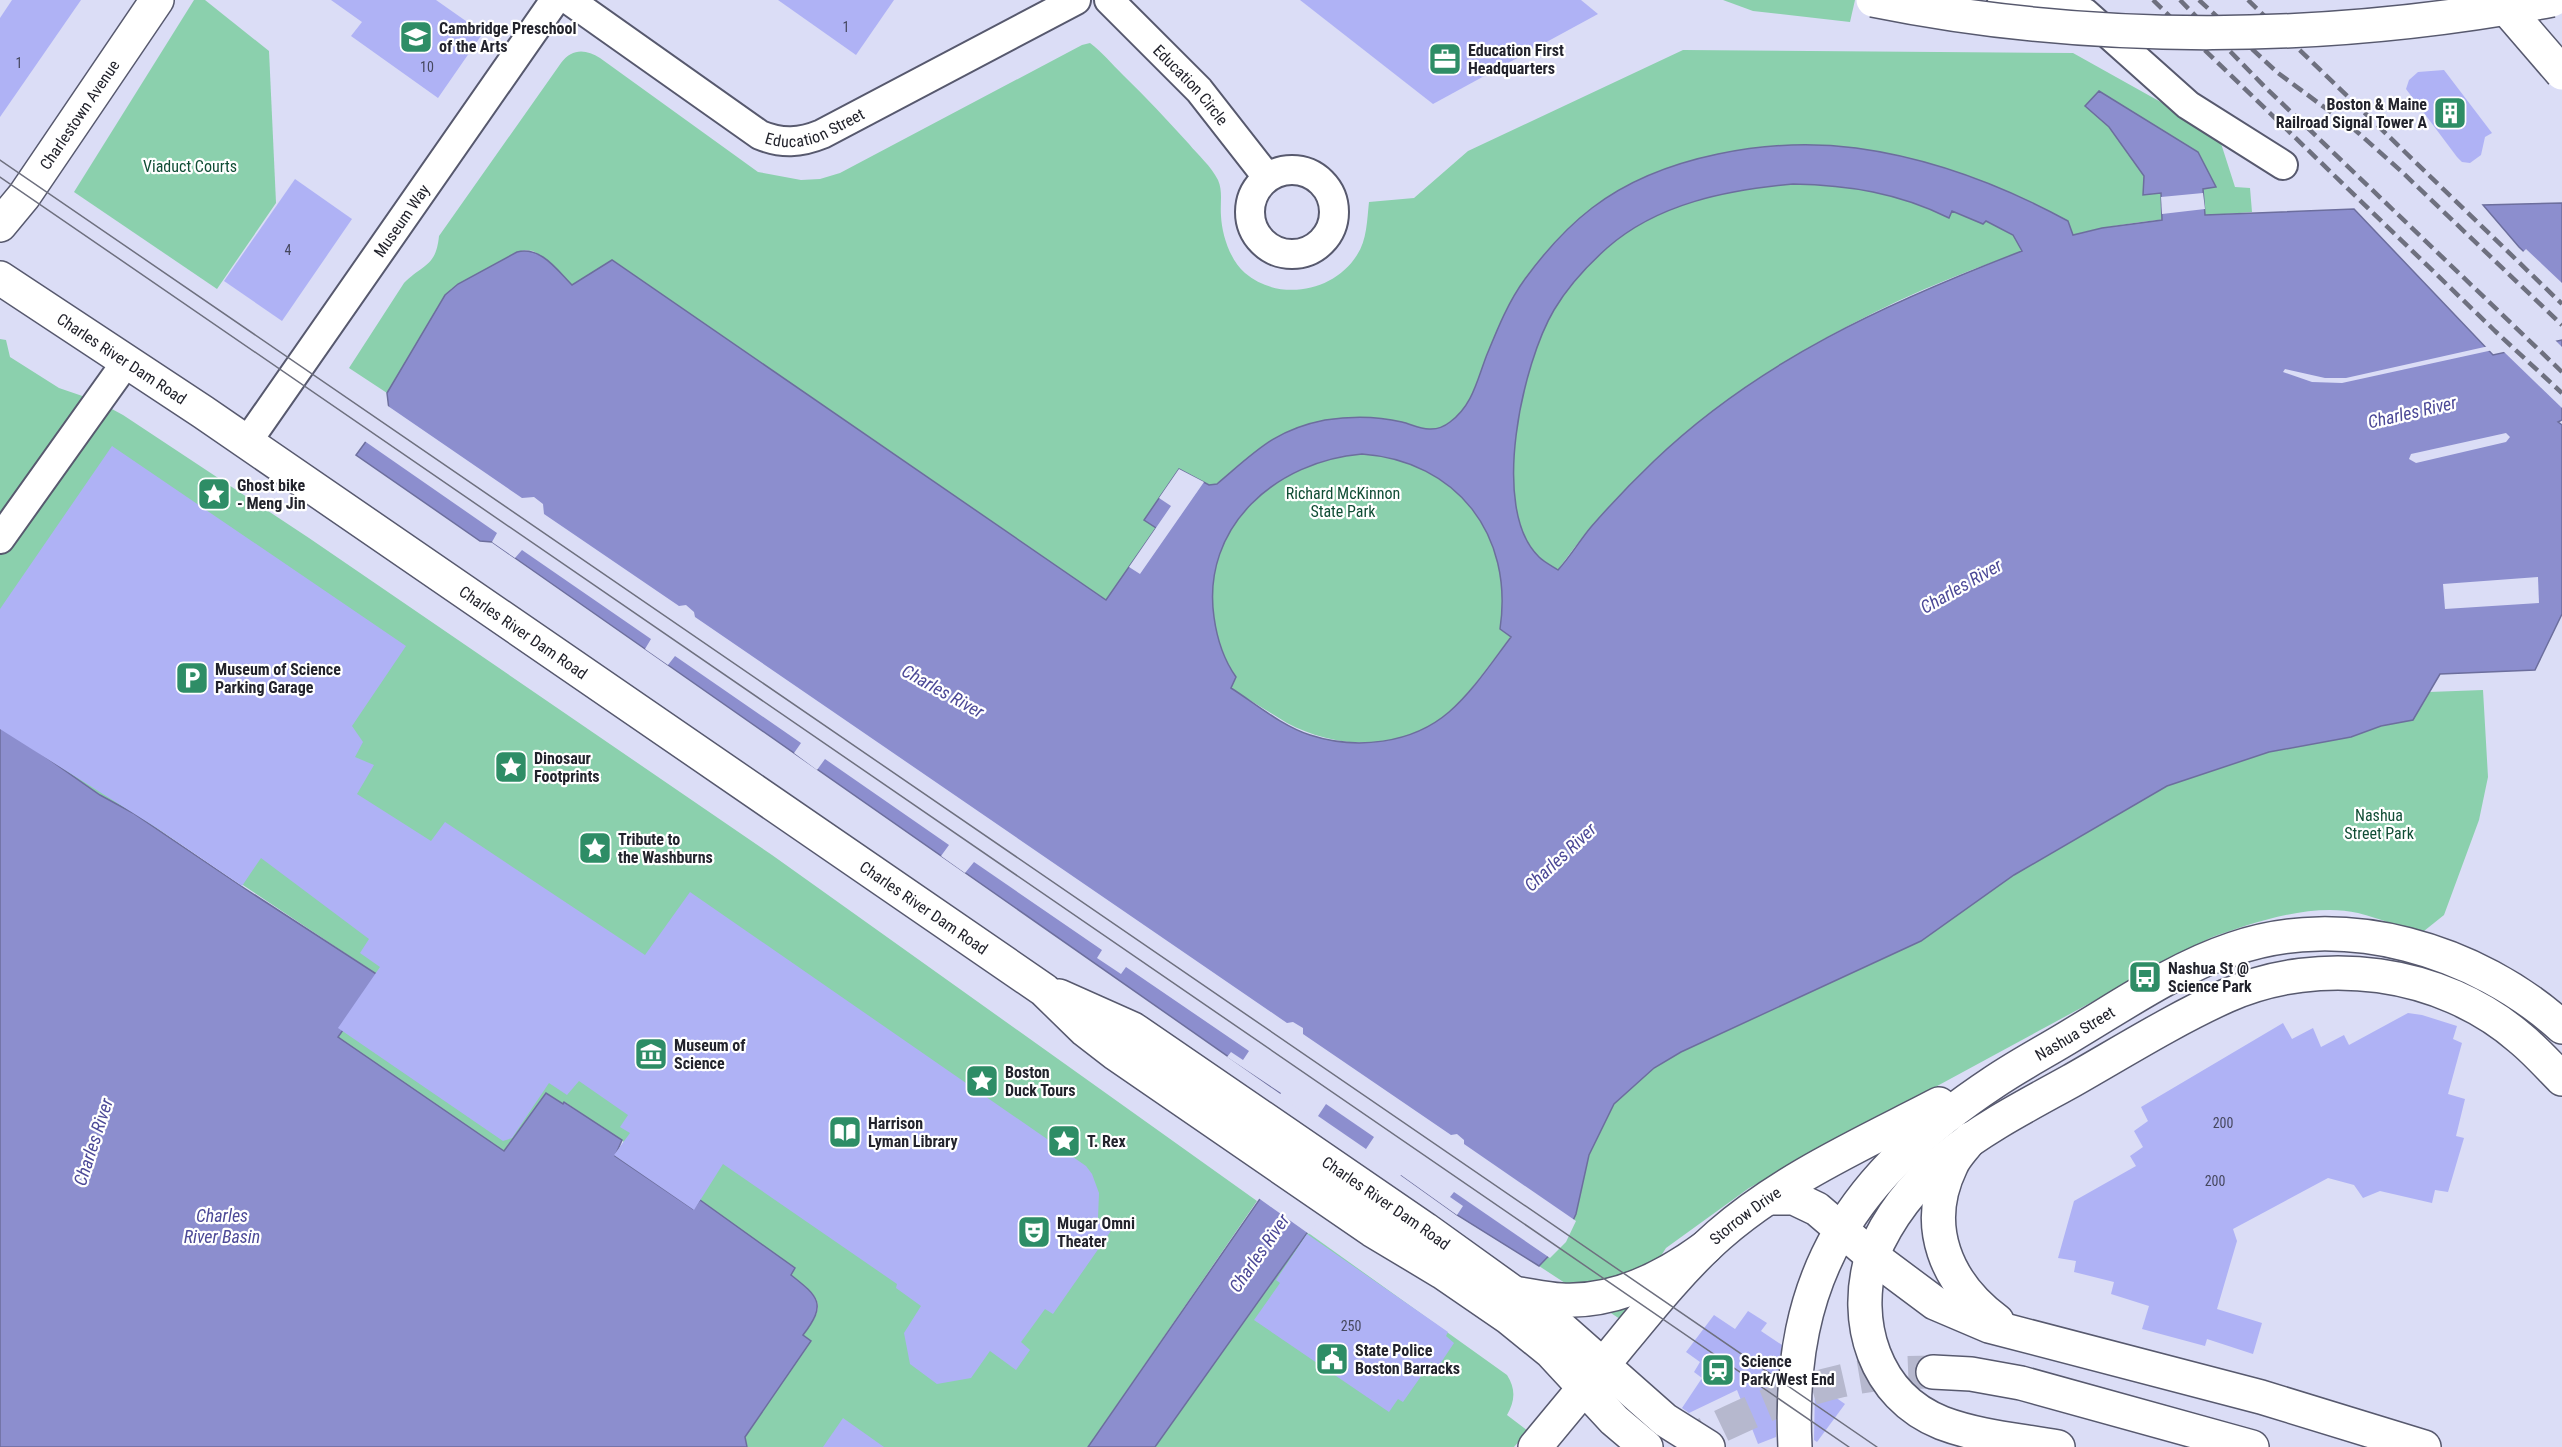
<svg xmlns="http://www.w3.org/2000/svg" width="2562" height="1447" viewBox="0 0 2562 1447" font-family="'Roboto Condensed',sans-serif">
<rect width="100%" height="100%" fill="#dbddf6"/>
<g fill="#8bd0ad">
<path d="M194,0H205L269,51L276,203L217,289L74,192Z"/>
<path d="M1723,0H1855L1850,22L1753,11Z"/>
<path d="M1090,43C1102,52 1112,64 1123,75C1146,97 1167,120 1189,144C1198,155 1211,166 1218,180C1223,191 1220,203 1221,216C1222,235 1230,260 1245,273C1279,302 1334,292 1357,255C1367,240 1367,220 1369,202L1414,198L1468,151L1683,50L2073,53L2218,134L2235,187L2250,188L2252,212C2202,216 2151,219 2102,228C2058,237 2016,254 1974,269C1828,325 1694,407 1592,526C1554,571 1524,621 1488,667C1473,687 1457,708 1436,722C1392,752 1332,747 1287,723L572,285L550,262L533,251L525,250L517,252L451,289L387,393L349,368L404,283C423,264 436,267 439,236L561,63C572,48 586,49 600,58L758,172L801,180L820,179L840,173L1082,45Z"/>
<path d="M0,339L6,340L10,357L59,388L97,401L123,415L309,538L772,855L1257,1201L1088,1447H747L745,1437L810,1341L803,1335C828,1303 820,1298 791,1275L795,1268L694,1210L614,1155L624,1142L565,1102L563,1104L546,1093L504,1151L337,1037L381,977L160,830L100,795L0,725Z"/>
<path d="M2483,690L2488,777L2479,820L2444,915L2424,931C2401,929 2380,918 2358,913C2312,902 2252,923 2210,938L1749,1188L1666,1248L1620,1319L1539,1266L1564,1240L1576,1214L1589,1155L1614,1103L1654,1068L1681,1052L1921,941L2014,875L2167,786L2269,752L2351,737L2381,726L2412,720L2429,692Z"/>
<path d="M1307,1232L1507,1375C1516,1389 1515,1401 1507,1415L1528,1431L1514,1447H1155Z"/>
</g>
<g fill="#8c8ece" stroke="#6c6e9d" stroke-width="1.5" fill-rule="evenodd">
<path d="M2099,91L2198,152L2216,187L2203,189L2205,215L2354,209L2493,355L2562,340V420L2558,422L2562,425V614L2535,670L2440,674L2413,720L2381,726L2351,737L2269,752L2167,786L2014,875L1921,941L1681,1052L1654,1068L1614,1104L1589,1155L1576,1214L1564,1240L1539,1266L1457,1215L1366,1150L1155,1447H1088L1316,1118L515,558L492,542L480,541L356,455L389,410L387,393L445,295L458,284L517,252C541,246 557,270 572,285L612,260L1106,600L1156,528L1144,520L1179,469L1209,485L1217,484C1255,452 1274,430 1325,420C1350,416 1377,416 1402,422C1411,424 1421,430 1431,429C1438,429 1445,426 1450,422C1472,406 1477,381 1486,357C1497,330 1508,302 1525,279C1544,253 1566,228 1592,208C1661,155 1771,137 1856,148C1930,158 2002,185 2068,221L2073,235L2102,228L2162,220L2161,193L2143,195L2144,176L2109,127L2085,106ZM1793,184C1848,185 1899,193 1949,218L1952,211L1983,224L1986,221L2013,235L2022,251C1889,302 1758,361 1654,461C1632,482 1611,504 1591,527C1580,540 1570,557 1558,570C1552,566 1544,562 1539,557C1489,509 1523,362 1554,310C1567,288 1588,265 1607,248C1658,203 1728,190 1793,184ZM1362,454C1457,461 1514,535 1500,629L1511,637C1492,662 1473,691 1449,712C1412,744 1356,750 1310,735C1282,726 1256,704 1231,688L1236,677C1224,660 1217,639 1214,617C1201,526 1277,461 1362,454Z"/>
<path d="M2562,203V288L2519,247L2483,205Z"/>
<path d="M0,725L100,795L133,813L244,888L381,977L338,1037L504,1151L546,1093L563,1104L564,1102L622,1140L615,1156L693,1209L700,1200L795,1268L791,1275C819,1297 827,1304 803,1335L811,1341L745,1437L747,1447H0Z"/>
</g>
<g fill="#dbddf6" fill-rule="evenodd">
<path d="M2203,193L2205,209L2162,214L2161,197Z"/>
<path d="M2526,249L2562,283V291L2521,254Z"/>
<path d="M2553,338L2562,347V408L2502,350Z"/>
<path d="M2489,346L2493,350L2342,383L2312,382L2283,372L2285,369L2325,378H2346Z"/>
<path d="M385,404L522,498L534,497L543,504L544,514L679,606L686,605L694,612L695,617L1287,1023L1293,1022L1303,1028V1034L1451,1135L1457,1134L1464,1140V1144L1576,1221L1566,1242L1550,1258L1454,1192L1450,1197L1463,1206L1457,1215L1401,1175L1399,1177L1366,1154L1309,1234L1257,1197L1312,1118L1279,1096L1281,1093L1227,1057L1231,1052L1243,1060L1249,1051L1126,967L1121,974L1097,958L1102,950L974,862L965,873L941,856L949,845L825,759L817,770L794,753L801,743L675,656L668,665L645,649L651,639L522,550L515,558L492,542L497,533L363,440L386,409ZM1326,1104L1374,1137L1366,1149L1318,1116Z"/>
<path d="M2506,433L2510,437L2506,442L2416,463L2409,459L2411,454Z"/>
<path d="M1179,469L1204,482L1140,574L1129,567L1171,506L1159,498Z"/>
<path d="M2538,577L2539,603L2445,609L2443,584Z"/>
</g>
<g fill="#afb2f5">
<path d="M12,0H81L0,117V18Z"/>
<path d="M331,0H436L483,33L438,98L351,36L362,22Z"/>
<path d="M778,0H894L856,55Z"/>
<path d="M1300,0H1581L1598,14L1433,104Z"/>
<path d="M2444,70L2492,133L2485,137L2481,155L2470,163L2462,162L2457,157L2406,89L2409,80L2418,72Z"/>
<path d="M295,179L352,219L282,321L224,281Z"/>
<path d="M112,446L406,646L352,726L363,742L355,757L374,765L357,794L431,841L445,822L645,955L690,892L1086,1166L1092,1174L1099,1193L1098,1218L1113,1228L1053,1314L1045,1309L1021,1342L1030,1350L1016,1370L990,1351L971,1378L937,1384L910,1364L904,1333L921,1306L896,1288L897,1284L723,1164L694,1210L614,1155L630,1133L620,1127L628,1115L579,1081L567,1095L549,1083L512,1138L503,1141L338,1028L380,967L360,953L369,939L261,858L242,886L160,830L0,729V609Z"/>
<path d="M2408,1013L2422,1015L2457,1026L2453,1039L2462,1043L2448,1094L2465,1099L2456,1136L2464,1138L2448,1192L2435,1190L2432,1203L2380,1191L2363,1198L2354,1185L2328,1178L2233,1229L2237,1241L2217,1309L2262,1323L2253,1354L2207,1339L2205,1346L2142,1329L2149,1306L2111,1294L2114,1282L2074,1272L2076,1261L2058,1258L2074,1201L2136,1166L2130,1156L2143,1147L2134,1131L2148,1121L2141,1107L2283,1023L2292,1039L2313,1028L2321,1047L2344,1035L2349,1045Z"/>
<path d="M1307,1234L1448,1332L1446,1336L1454,1343L1438,1367L1431,1362L1403,1402L1398,1399L1389,1412L1254,1320L1280,1283L1276,1280Z"/>
<path d="M1748,1311L1767,1323L1761,1331L1782,1345L1776,1385V1437L1758,1444L1737,1390L1689,1413L1682,1408L1702,1378L1694,1372L1700,1362L1686,1352L1714,1315L1735,1329Z"/>
<path d="M1815,1383L1845,1404L1817,1442L1814,1440Z"/>
<path d="M843,1418L884,1447H823Z"/>
</g>
<g fill="none" stroke-linecap="round" stroke-linejoin="round">
<path stroke="#b6b8ce" stroke-width="33" stroke-dasharray="33 16" stroke-linecap="butt" d="M1677,1447C1730,1422 1783,1394 1841,1381C1871,1374 1902,1372 1933,1372"/>
<defs>
<g id="minor">
<path id="s1" d="M569,0L760,135C782,144 800,143 822,134L1076,0"/>
<path id="s2" d="M1109,0L1199,90L1267,177"/>
<path d="M2002,0H2054L2085,13L2188,105L2283,165"/>
<circle cx="1292" cy="212" r="42"/>
<path id="s3" d="M247,442L555,0"/>
<path d="M0,539L127,361"/>
</g>
<g id="major">
<path id="s4" d="M0,225L24,196L157,0"/>
<path d="M1872,1256C1911,1163 1988,1127 2071,1081C2122,1052 2173,1020 2226,996C2320,954 2442,970 2520,1038C2535,1050 2548,1065 2562,1079"/>
<path id="s5" d="M1603,1365C1638,1323 1678,1271 1719,1235C1783,1179 1864,1143 1939,1104"/>
<path id="s6" d="M1795,1447C1786,1274 1854,1175 1994,1082C2019,1065 2046,1051 2072,1035C2124,1004 2176,968 2233,949C2344,910 2477,950 2562,1027"/>
</g>
<g id="highway">
<path id="s7" d="M0,278L203,412L1044,990L1085,1030L1116,1054L1372,1230L1442,1272L1509,1318L1551,1352L1614,1420L1646,1447"/>
<path id="s8" d="M1059,996L1133,1029L1425,1229L1553,1321L1665,1420L1708,1447"/>
<path d="M1970,1139C1964,1148 1955,1156 1951,1166C1922,1226 1946,1283 1997,1321"/>
<path d="M1770,1198H1794L1817,1209L1872,1256L1935,1303L1989,1326L2261,1397L2424,1447"/>
<path d="M1872,1256C1852,1321 1874,1396 1942,1423C1979,1437 2020,1440 2058,1447"/>
<path d="M1520,1294C1533,1296 1547,1299 1561,1300C1615,1303 1664,1278 1706,1247"/>
<path d="M1933,1372L1971,1374L2021,1383L2252,1447"/>
<path d="M1535,1447L1598,1371"/>
</g>
</defs>
<use href="#minor" stroke="#57596e" stroke-width="32"/>
<use href="#major" stroke="#57596e" stroke-width="36"/>
<use href="#highway" stroke="#57596e" stroke-width="36"/>
<use href="#minor" stroke="#fff" stroke-width="28"/>
<use href="#major" stroke="#fff" stroke-width="33"/>
<use href="#highway" stroke="#fff" stroke-width="33"/>
<g stroke="#6e707f" stroke-width="1.5">
<path d="M0,160L1877,1447"/>
<path d="M0,177L1849,1447"/>
</g>
<g stroke="#6e707f" stroke-width="4.5" stroke-dasharray="12 6" stroke-linecap="butt">
<path d="M2153,0L2495,331L2562,393"/>
<path d="M2180,0L2265,87L2562,372"/>
<path d="M2199,0L2278,73L2355,130L2401,171L2562,325"/>
<path d="M2248,0L2562,304"/>
</g>
<defs>
<g id="highway-bridge">
<path d="M1873,0C2095,45 2330,42 2552,0"/>
<path d="M2499,0L2562,73"/>
</g>
</defs>
<use href="#highway-bridge" stroke="#57596e" stroke-width="36" stroke-linecap="butt"/>
<use href="#highway-bridge" stroke="#fff" stroke-width="33"/>
</g>
<defs>
<symbol id="school-square" viewBox="-11 -11 22 22"><rect x="-9" y="-9" width="18" height="18" rx="4" fill="#2e8d66" stroke="#fff"/><path d="M0-5L7-2L0 1L-7-2ZM-4 1L0 2.5L4 1V4Q0 6-4 4Z" fill="#fff"/></symbol>
<symbol id="office-square" viewBox="-11 -11 22 22"><rect x="-9" y="-9" width="18" height="18" rx="4" fill="#2e8d66" stroke="#fff"/><path d="M-6-3h4V-5.5h4V-3h4V5H-6ZM-1-4.5V-3h2v-1.5ZM-6 0V1H6V0Z" fill="#fff"/></symbol>
<symbol id="building-square" viewBox="-11 -11 22 22"><rect x="-9" y="-9" width="18" height="18" rx="4" fill="#2e8d66" stroke="#fff"/><path d="M-4-6H4V6H1V3H-1V6H-4ZM-2.5-4.3h1.7v1.8h-1.7ZM.8-4.3h1.7v1.8H.8ZM-2.5-1h1.7V.8h-1.7ZM.8-1h1.7V.8H.8Z" fill="#fff"/></symbol>
<symbol id="sight-square" viewBox="-11 -11 22 22"><rect x="-9" y="-9" width="18" height="18" rx="4" fill="#2e8d66" stroke="#fff"/><path d="M0-6L1.8-2.2L6-1.7L2.9 1.2L3.7 5.4L0 3.3L-3.7 5.4L-2.9 1.2L-6-1.7L-1.8-2.2Z" fill="#fff"/></symbol>
<symbol id="parking-square" viewBox="-11 -11 22 22"><rect x="-9" y="-9" width="18" height="18" rx="4" fill="#2e8d66" stroke="#fff"/><path d="M-3.5-5.5H1a3.5 3.5 0 0 1 0 7H-1V5.5H-3.5ZM-1-3.4V-.6H.8a1.4 1.4 0 0 0 0-2.8Z" fill="#fff"/></symbol>
<symbol id="bus-square" viewBox="-11 -11 22 22"><rect x="-9" y="-9" width="18" height="18" rx="4" fill="#2e8d66" stroke="#fff"/><path d="M-5-6H5V4H4V6H2V4H-2V6H-4V4H-5ZM-3.5-4V0h7V-4ZM-3.5 1.2v1.5H-2V1.2ZM2 1.2v1.5H3.5V1.2Z" fill="#fff"/></symbol>
<symbol id="museum-square" viewBox="-11 -11 22 22"><rect x="-9" y="-9" width="18" height="18" rx="4" fill="#2e8d66" stroke="#fff"/><path d="M0-6L6-3V-2H-6V-3ZM-5-1h2V3h-2ZM-1-1h2V3h-2ZM3-1h2V3H3ZM-6 4H6V6H-6Z" fill="#fff"/></symbol>
<symbol id="library-square" viewBox="-11 -11 22 22"><rect x="-9" y="-9" width="18" height="18" rx="4" fill="#2e8d66" stroke="#fff"/><path d="M-6-4Q-3-5.5-.7-3.5V5Q-3 3-6 4ZM6-4Q3-5.5 .7-3.5V5Q3 3 6 4Z" fill="#fff"/></symbol>
<symbol id="theatre-square" viewBox="-11 -11 22 22"><rect x="-9" y="-9" width="18" height="18" rx="4" fill="#2e8d66" stroke="#fff"/><path d="M-5-5.5Q0-4 5-5.5V0Q5 5 0 6Q-5 5-5 0ZM-3.3-2.5H-1v1.5H-3.3ZM1-2.5H3.3v1.5H1ZM-2.8 1Q0 5.5 2.8 1Z" fill="#fff"/></symbol>
<symbol id="civic-square" viewBox="-11 -11 22 22"><rect x="-9" y="-9" width="18" height="18" rx="4" fill="#2e8d66" stroke="#fff"/><path d="M-.6-6.5H3V-4.5H.6V-3L4-1V1h2V6H-6V1h2V-1L-.6-3ZM-1.2 2.5V6h2.4V2.5Z" fill="#fff"/></symbol>
<symbol id="station-square" viewBox="-11 -11 22 22"><rect x="-9" y="-9" width="18" height="18" rx="4" fill="#2e8d66" stroke="#fff"/><path d="M-3-6H3Q5-6 5-4V2Q5 4 3 4L4.5 6H3L1.5 4h-3L-3 6H-4.5L-3 4Q-5 4-5 2V-4Q-5-6-3-6ZM-3.5-4v3h7v-3ZM-3.5 1v1.5H-2V1ZM2 1v1.5H3.5V1Z" fill="#fff"/></symbol>
</defs>
<g fill-rule="evenodd">
<use href="#school-square" x="397" y="18" width="38" height="38"/>
<use href="#office-square" x="1426" y="40" width="38" height="38"/>
<use href="#building-square" x="2431" y="94" width="38" height="38"/>
<use href="#sight-square" x="195" y="475" width="38" height="38"/>
<use href="#parking-square" x="173" y="659" width="38" height="38"/>
<use href="#sight-square" x="492" y="748" width="38" height="38"/>
<use href="#sight-square" x="576" y="829" width="38" height="38"/>
<use href="#bus-square" x="2126" y="958" width="38" height="38"/>
<use href="#museum-square" x="632" y="1035" width="38" height="38"/>
<use href="#sight-square" x="963" y="1062" width="38" height="38"/>
<use href="#library-square" x="826" y="1113" width="38" height="38"/>
<use href="#sight-square" x="1045" y="1122" width="38" height="38"/>
<use href="#theatre-square" x="1015" y="1213" width="38" height="38"/>
<use href="#civic-square" x="1313" y="1340" width="38" height="38"/>
<use href="#station-square" x="1699" y="1351" width="38" height="38"/>
</g>
<g text-anchor="middle" dominant-baseline="central" stroke-width="4.5" stroke-linejoin="round" paint-order="stroke">
<g font-size="14" fill="#45475e">
<text x="846" y="27">1</text>
<text x="19" y="63">1</text>
<text x="427" y="67">10</text>
<text x="288" y="250">4</text>
<text x="2223" y="1123">200</text>
<text x="2215" y="1181">200</text>
<text x="1351" y="1326">250</text>
</g>
<g font-size="16" font-weight="bold" fill="#22232c" stroke="#fff" text-anchor="start">
<text x="439" y="28">Cambridge Preschool<tspan x="439" dy="18">of the Arts</tspan></text>
<text x="1468" y="50">Education First<tspan x="1468" dy="18">Headquarters</tspan></text>
<text x="2427" y="104" text-anchor="end">Boston &amp; Maine<tspan x="2427" dy="18">Railroad Signal Tower A</tspan></text>
<text x="237" y="485">Ghost bike<tspan x="237" dy="18">- Meng Jin</tspan></text>
<text x="215" y="669">Museum of Science<tspan x="215" dy="18">Parking Garage</tspan></text>
<text x="534" y="758">Dinosaur<tspan x="534" dy="18">Footprints</tspan></text>
<text x="618" y="839">Tribute to<tspan x="618" dy="18">the Washburns</tspan></text>
<text x="2168" y="968">Nashua St @<tspan x="2168" dy="18">Science Park</tspan></text>
<text x="674" y="1045">Museum of<tspan x="674" dy="18">Science</tspan></text>
<text x="1005" y="1072">Boston<tspan x="1005" dy="18">Duck Tours</tspan></text>
<text x="868" y="1123">Harrison<tspan x="868" dy="18">Lyman Library</tspan></text>
<text x="1087" y="1141">T. Rex</text>
<text x="1057" y="1223">Mugar Omni<tspan x="1057" dy="18">Theater</tspan></text>
<text x="1355" y="1350">State Police<tspan x="1355" dy="18">Boston Barracks</tspan></text>
<text x="1741" y="1361">Science<tspan x="1741" dy="18">Park/West End</tspan></text>
</g>
<g font-size="16" fill="#22232c" stroke="#fff">
<text stroke="none"><textPath href="#s2" startOffset="118">Education Circle</textPath></text>
<text stroke="none"><textPath href="#s4" startOffset="136">Charlestown Avenue</textPath></text>
<text stroke="none"><textPath href="#s1" startOffset="292">Education Street</textPath></text>
<text stroke="none"><textPath href="#s3" startOffset="270">Museum Way</textPath></text>
<text stroke="none"><textPath href="#s7" startOffset="146">Charles River Dam Road</textPath></text>
<text stroke="none"><textPath href="#s7" startOffset="632">Charles River Dam Road</textPath></text>
<text stroke="none"><textPath href="#s7" startOffset="1118">Charles River Dam Road</textPath></text>
<text stroke="none"><textPath href="#s6" startOffset="534">Nashua Street</textPath></text>
<text stroke="none"><textPath href="#s8" startOffset="388">Charles River Dam Road</textPath></text>
<text stroke="none"><textPath href="#s5" startOffset="207">Storrow Drive</textPath></text>
</g>
<g font-size="16" fill="#104d35" stroke="#fff">
<text x="190" y="166">Viaduct Courts</text>
<text x="1343" y="493">Richard McKinnon<tspan x="1343" dy="18">State Park</tspan></text>
<text x="2379" y="815">Nashua<tspan x="2379" dy="18">Street Park</tspan></text>
</g>
<g font-size="18" font-style="italic" fill="#4c4997" stroke="#fff">
<text transform="translate(2412 412) rotate(-13)">Charles River</text>
<text transform="translate(1961 586) rotate(-30)">Charles River</text>
<text transform="translate(943 691) rotate(29)">Charles River</text>
<text transform="translate(1560 857) rotate(-43)">Charles River</text>
<text transform="translate(93 1142) rotate(-72)">Charles River</text>
<text x="222" y="1215">Charles<tspan x="222" dy="21">River Basin</tspan></text>
<text transform="translate(1259 1253) rotate(-55)">Charles River</text>
</g>
</g>
</svg>
